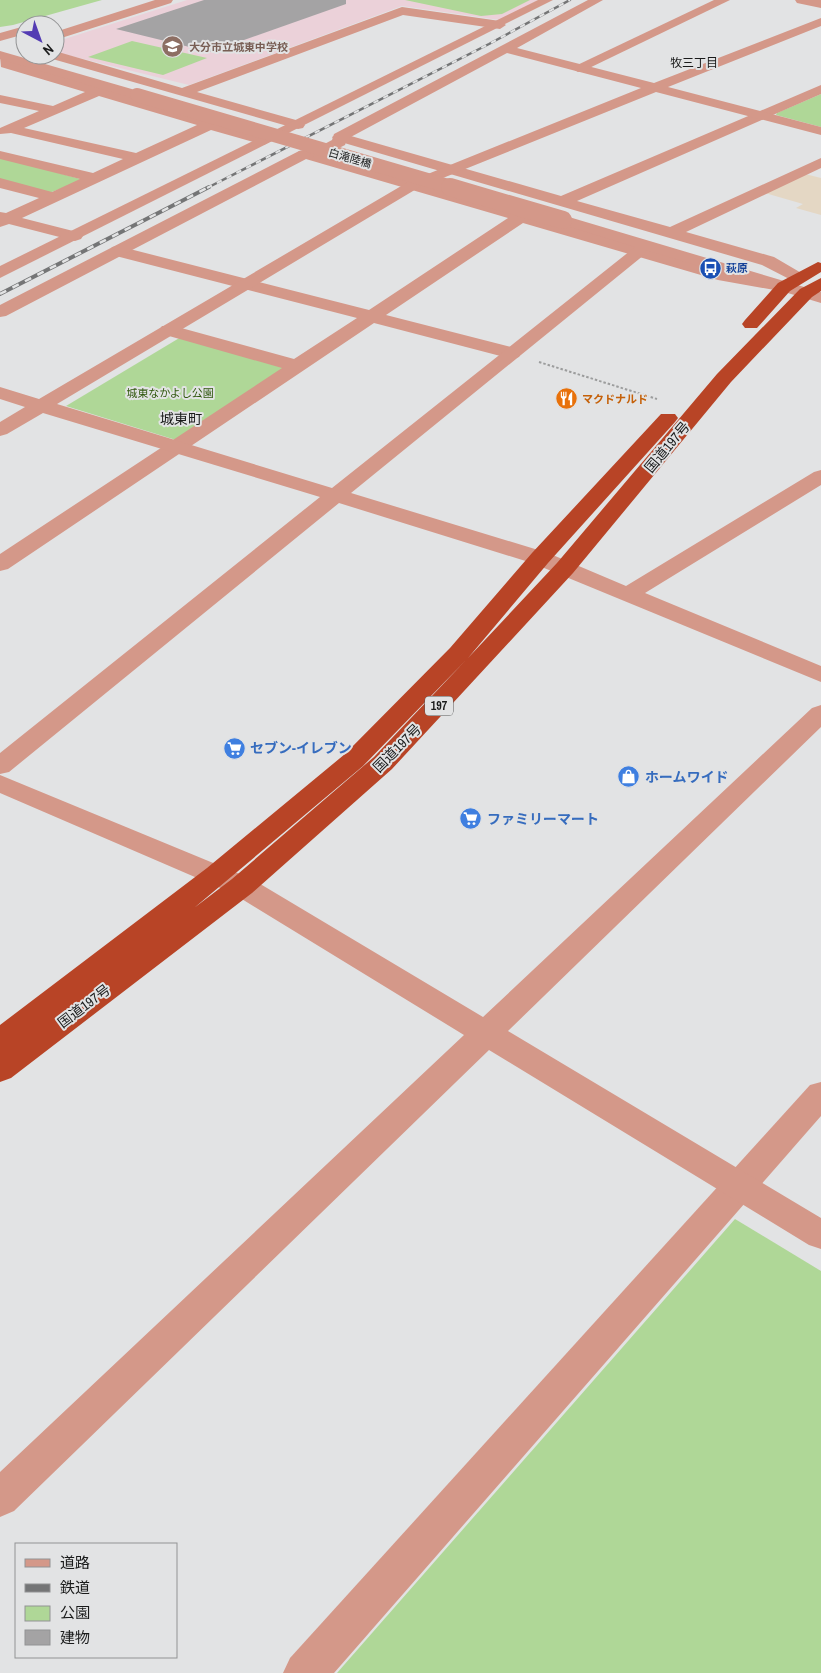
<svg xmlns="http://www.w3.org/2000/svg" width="821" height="1673" viewBox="0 0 821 1673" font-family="'Archivo Narrow','Noto Sans JP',sans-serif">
<rect width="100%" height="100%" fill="#e2e3e4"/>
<path fill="#e4d7c4" d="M805,174L821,178V215L796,208L803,204L765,193Z"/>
<path fill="#ebd1d9" d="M187,0H538L500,20L402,6L189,85L55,52V42Z"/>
<g fill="#afd797">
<path d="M0,0H102L13,25L0,27Z"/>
<path d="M405,0H530L502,14L481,16Z"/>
<path d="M132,41L207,58L163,75L88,57Z"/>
<path d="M821,94V127L776,115L777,113Z"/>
<path d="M0,157L84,180L49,193L0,181Z"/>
<path d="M181,337L287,366L176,440L66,406Z"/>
<path d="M735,1219L821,1271V1673H337Z"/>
</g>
<path fill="#a4a3a4" d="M204,0H346V4L210,52L116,29Z"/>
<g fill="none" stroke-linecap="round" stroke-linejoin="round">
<path stroke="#9c9d9d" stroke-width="2" stroke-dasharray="2.5 2" stroke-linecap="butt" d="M539,362L657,399"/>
<g fill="#d49889" fill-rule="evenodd">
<path d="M714,0H730L583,71L578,72L571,68Z"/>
<path d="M402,7L500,21L506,25L500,29L403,15L197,92L303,122L305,125L303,128L298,129L49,58L48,55H55V51L182,88Z"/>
<path d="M0,56L11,61L269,138L271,141L264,145L211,130L22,218L81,233L83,236L81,239L75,241L9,224L0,227V212L6,213L39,198L0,188V178L52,192L80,179L0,159V151L93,173L123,159L11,133L0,134V128L39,111L0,103V95L53,106L85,92L1,67ZM99,96L197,125L136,153L24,128Z"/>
<path d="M821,85V94L577,201L670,227L821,158V168L686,232L774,257L803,274L806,278L803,282L797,283L762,265L334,140L332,137L339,133L344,134L561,196Z"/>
<path d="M304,150L726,271L786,282L789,286L786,290L780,291L718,280L523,223L386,315L519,349L521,353L519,357L512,359L374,323L8,569L0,571V554L282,368L162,334L159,330L162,326H174L294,359L357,318L112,255L110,251L112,247L118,246L369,310L508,218L299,157L297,154L299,151Z"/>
<path d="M821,1082V1116L334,1673H283L290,1658L810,1085Z"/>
</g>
<g fill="#d49889" fill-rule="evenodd">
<path d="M155,0H173L171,3L55,40V32Z"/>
<path d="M538,0H553L0,278V266Z"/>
<path d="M588,0H603L517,48L654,83L821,18V26L668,87L821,127V135L656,92L418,188L57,404L332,488L635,247L557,223L555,220L557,217H569L821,292V303L646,250L644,255L351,493L548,553L626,586L814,472L821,470V485L645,593L821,666V682L532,563L339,503L9,772L0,774V753L320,497L43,413L7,434L0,436V422L25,407L0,399V387L39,399L408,182L641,88L507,53L347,139L345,145L325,155L308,158L6,316L0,317V305L299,151L317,148L332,140L334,134Z"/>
<path d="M795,0H821V8L797,3Z"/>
<path d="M25,26V34L0,41V33Z"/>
<path d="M0,51L142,92L144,95L137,99L132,98L0,59Z"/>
<path d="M821,705V727L508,1031L821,1218V1249L809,1245L489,1050L14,1511L0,1517V1472L464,1035L232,893L0,793V775L252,879L483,1017L812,708Z"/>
</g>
<g fill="#b84426" fill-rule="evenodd">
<path d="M818,262L821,263V272L790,291L757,328H745L742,324L745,320L778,283Z"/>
<path d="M821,278V291L812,297L731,382L573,573L392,769L252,893L11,1078L0,1082V1025L207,868L345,754L450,648L532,553L661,414H675L678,418L675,422L548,563L468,658L557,563L717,374L800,289ZM466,660L374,757L232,879L194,908L363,766Z"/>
</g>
<defs>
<path id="rail-far1" d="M207,188L489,44L570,0"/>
<path id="rail" d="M0,294L209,187"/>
</defs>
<use href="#rail-far1" stroke="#747576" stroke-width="2.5"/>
<use href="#rail" stroke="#747576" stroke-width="4"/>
<use href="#rail-far1" stroke="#e2e3e4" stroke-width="2" stroke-dasharray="5.5" stroke-linecap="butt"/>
<use href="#rail" stroke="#e2e3e4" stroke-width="2.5" stroke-dasharray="7" stroke-linecap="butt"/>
<path stroke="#d49889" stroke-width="14" d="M137,95L455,188"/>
<path stroke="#d49889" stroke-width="18" d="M450,187L563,220"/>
</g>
<defs>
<symbol id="school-disc" viewBox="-11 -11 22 22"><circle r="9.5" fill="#8d6e63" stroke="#e2e3e4"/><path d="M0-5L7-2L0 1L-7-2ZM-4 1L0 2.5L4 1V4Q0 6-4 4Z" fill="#fff"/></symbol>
<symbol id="bus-disc" viewBox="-11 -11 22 22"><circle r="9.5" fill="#1a4fb4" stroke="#e2e3e4"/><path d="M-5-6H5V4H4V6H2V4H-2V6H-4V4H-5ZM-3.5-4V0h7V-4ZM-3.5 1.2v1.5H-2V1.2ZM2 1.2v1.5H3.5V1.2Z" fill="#fff"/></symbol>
<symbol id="restaurant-disc" viewBox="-11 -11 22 22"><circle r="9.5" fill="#e8710a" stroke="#e2e3e4"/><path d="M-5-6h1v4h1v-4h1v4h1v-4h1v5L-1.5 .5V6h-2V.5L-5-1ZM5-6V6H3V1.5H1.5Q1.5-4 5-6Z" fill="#fff"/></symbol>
<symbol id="supermarket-disc" viewBox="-11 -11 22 22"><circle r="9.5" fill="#3f7fe0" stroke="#e2e3e4"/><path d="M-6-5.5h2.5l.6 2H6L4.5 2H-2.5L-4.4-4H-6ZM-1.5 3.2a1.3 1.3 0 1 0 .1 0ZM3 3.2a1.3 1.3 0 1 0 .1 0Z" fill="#fff"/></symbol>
<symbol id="shop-disc" viewBox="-11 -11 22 22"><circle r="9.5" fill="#3f7fe0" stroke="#e2e3e4"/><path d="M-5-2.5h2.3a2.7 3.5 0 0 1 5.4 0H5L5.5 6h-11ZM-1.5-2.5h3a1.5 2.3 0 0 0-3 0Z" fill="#fff"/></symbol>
</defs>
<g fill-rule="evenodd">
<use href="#school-disc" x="160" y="34" width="25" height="25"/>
<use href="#bus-disc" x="698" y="256" width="25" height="25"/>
<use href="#restaurant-disc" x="554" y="386" width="25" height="25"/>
<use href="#supermarket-disc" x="222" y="736" width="25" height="25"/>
<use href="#shop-disc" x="616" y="764" width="25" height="25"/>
<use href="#supermarket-disc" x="458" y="806" width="25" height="25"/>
</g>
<g text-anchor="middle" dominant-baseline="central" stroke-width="4" stroke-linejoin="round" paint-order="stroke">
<g font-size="11" font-weight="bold" fill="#785e54" stroke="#e2e3e4" text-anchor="start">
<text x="189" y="47">大分市立城東中学校</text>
</g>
<g font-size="11" fill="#1a1b1b" stroke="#e2e3e4">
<text transform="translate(350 158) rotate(16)">白滝陸橋</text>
</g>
<g font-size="11" font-weight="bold" fill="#164399" stroke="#e2e3e4" text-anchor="start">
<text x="726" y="268">萩原</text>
</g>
<g font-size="11" fill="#2f570c" stroke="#e2e3e4">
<text x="170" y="393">城東なかよし公園</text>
</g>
<g font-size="11" font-weight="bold" fill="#c56008" stroke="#e2e3e4" text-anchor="start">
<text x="582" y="399">マクドナルド</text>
</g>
<g font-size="12" fill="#1a1b1b" stroke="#e2e3e4">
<text x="694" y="63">牧三丁目</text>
</g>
<rect fill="#e2e3e4" stroke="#565757" stroke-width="1" x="425" y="696.5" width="28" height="19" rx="4"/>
<g font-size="12" font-weight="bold" fill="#1a1b1b">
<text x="439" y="706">197</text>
</g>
<g font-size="14" fill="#1a1b1b" stroke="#e2e3e4">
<text x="181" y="419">城東町</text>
</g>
<g font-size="14" fill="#1a1b1b" stroke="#e2e3e4">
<text transform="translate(667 447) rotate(-50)">国道197号</text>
<text transform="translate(397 748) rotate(-45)">国道197号</text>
<text transform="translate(84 1006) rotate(-37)">国道197号</text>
</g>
<g font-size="14" font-weight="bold" fill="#366cbe" stroke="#e2e3e4" text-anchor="start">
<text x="250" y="748">セブン-イレブン</text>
<text x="645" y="777">ホームワイド</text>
<text x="487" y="819">ファミリーマート</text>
</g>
</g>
<rect x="15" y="1543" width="162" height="115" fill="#e2e3e4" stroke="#929394"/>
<rect x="25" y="1559" width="25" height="8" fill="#d49889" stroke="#929394"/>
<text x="60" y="1568" font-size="15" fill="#1a1b1b">道路</text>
<rect x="25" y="1584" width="25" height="8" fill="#747576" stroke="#929394"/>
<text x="60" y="1593" font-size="15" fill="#1a1b1b">鉄道</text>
<rect x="25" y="1606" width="25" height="15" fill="#afd797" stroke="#929394"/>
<text x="60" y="1618" font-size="15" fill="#1a1b1b">公園</text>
<rect x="25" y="1630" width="25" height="15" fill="#a4a3a4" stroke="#929394"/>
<text x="60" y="1643" font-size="15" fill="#1a1b1b">建物</text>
<g transform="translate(40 40) rotate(139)"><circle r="24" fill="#e2e3e4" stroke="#929394"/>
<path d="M0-4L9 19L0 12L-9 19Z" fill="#533bb3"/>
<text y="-8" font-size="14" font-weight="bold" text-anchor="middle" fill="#1a1b1b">N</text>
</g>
</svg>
